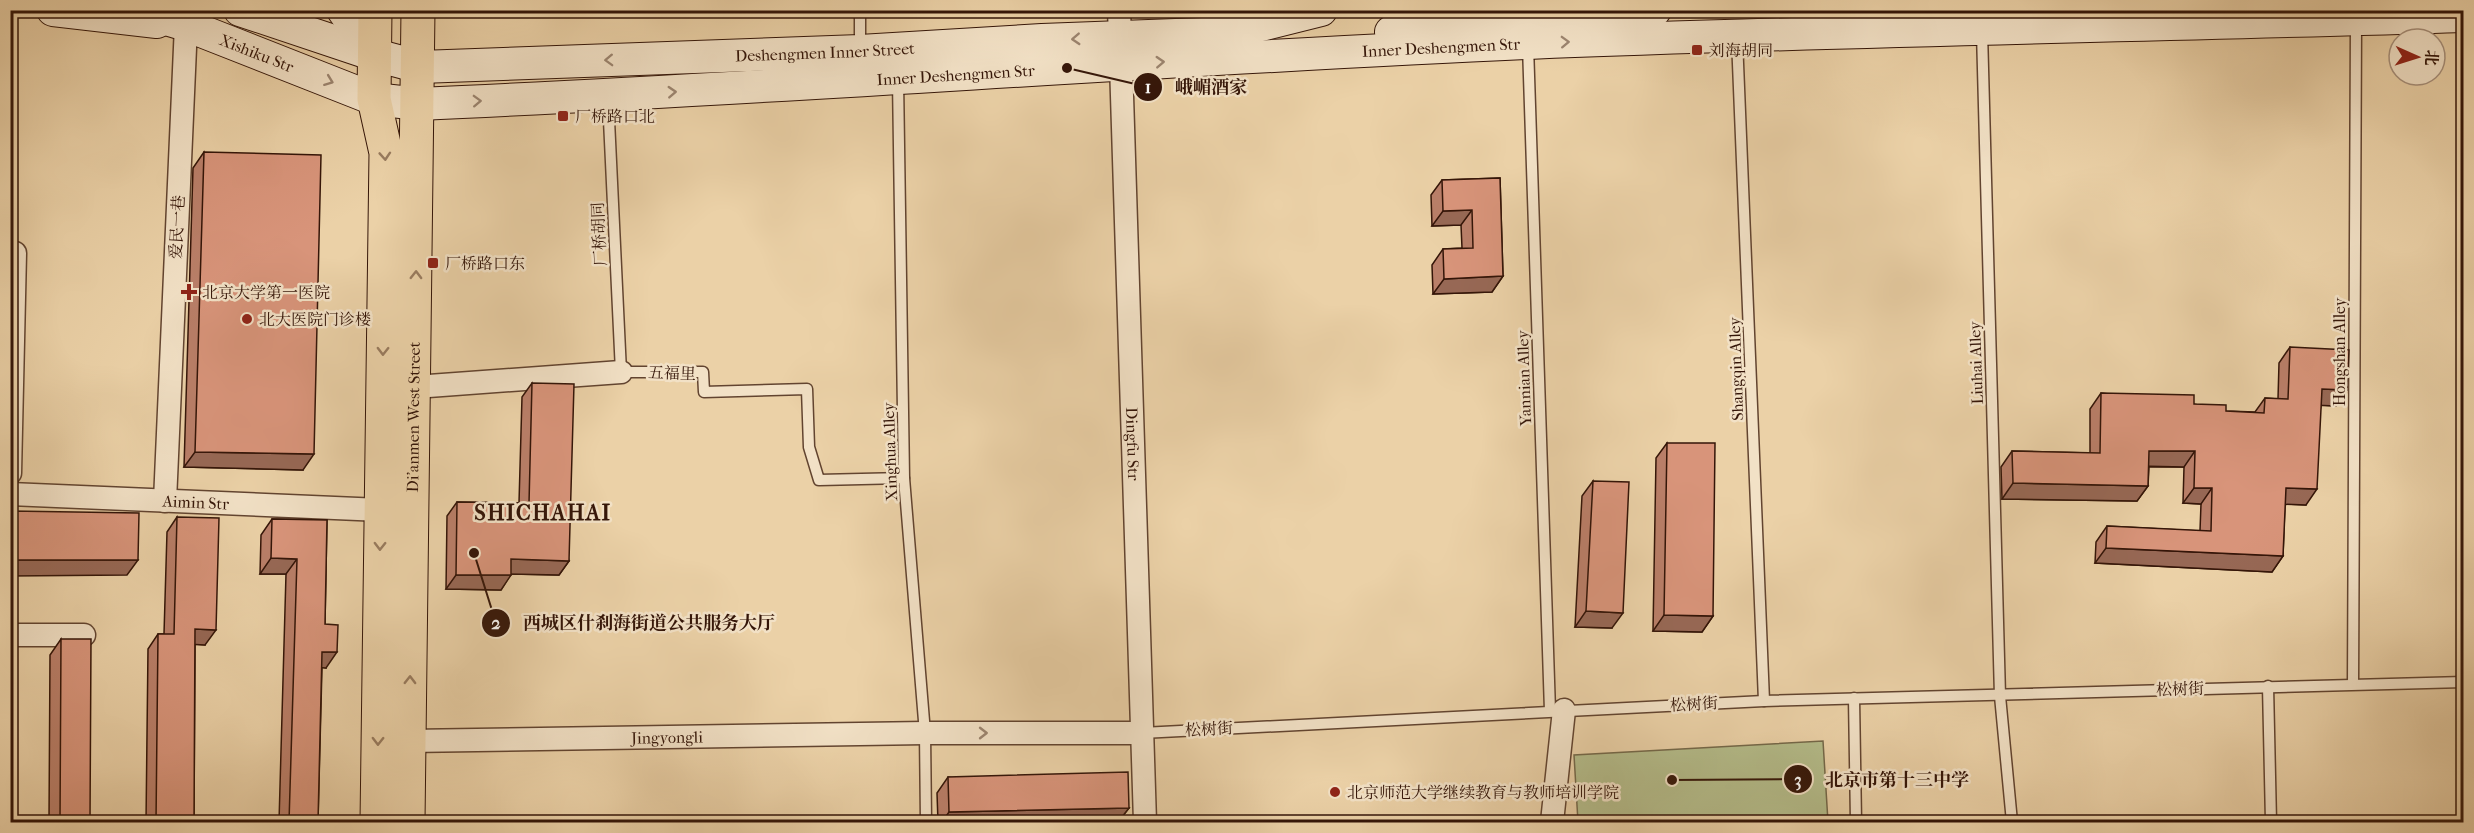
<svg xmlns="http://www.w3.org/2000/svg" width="2474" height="833" viewBox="0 0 2474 833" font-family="'IM FELL French Canon','Noto Serif SC',serif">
<rect width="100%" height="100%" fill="#ebd1a7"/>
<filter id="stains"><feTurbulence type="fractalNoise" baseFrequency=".00333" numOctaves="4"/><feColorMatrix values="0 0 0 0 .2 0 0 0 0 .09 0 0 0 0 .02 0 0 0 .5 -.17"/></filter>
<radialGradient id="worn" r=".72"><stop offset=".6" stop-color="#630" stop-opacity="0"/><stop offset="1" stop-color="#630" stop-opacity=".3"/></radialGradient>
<path fill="#b4bc8a" stroke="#746849" stroke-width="1.5" d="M1823,741L1828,822H1578L1574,755Z"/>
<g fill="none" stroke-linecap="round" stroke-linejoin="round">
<defs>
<g id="lane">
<path d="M860,10V48"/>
<path d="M1982,32L2000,696L2012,822"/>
<path d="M1737,39L1764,701"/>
<path d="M1528,46L1550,711"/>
<path d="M898,80L904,478L925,733L926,822"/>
<path d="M608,99L621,372H703L704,392L807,389L809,447L819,480L904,478"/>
<path d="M2353,684L2356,23"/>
<path d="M2268,686L2271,822"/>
<path d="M1854,698L1856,822"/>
<path d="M1142,733L1764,701L2464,682"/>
</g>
<g id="street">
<path d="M1119,10L1120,37"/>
<path id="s1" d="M1121,64L1145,822"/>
<path d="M415,387L621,372"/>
<path d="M10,473L15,253"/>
<path id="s2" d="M10,494L381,510"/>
<path d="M165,501L186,25"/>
<path d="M10,635H84"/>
<path id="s3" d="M409,741L925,733H1142"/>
<path d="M1552,822L1564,710"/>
</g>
<g id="secondary">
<path d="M53,10L157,22"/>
<path id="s4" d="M136,10L186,25L374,99L419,104C789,88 1158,59 1528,43C1840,30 2152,26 2464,16"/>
<path id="s5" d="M240,10L375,55L420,67L860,51L1042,40L1229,33L1321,10"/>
<path d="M343,10L375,55"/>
<path d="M1506,11L1527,14L1655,10"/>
<path d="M1391,32L1527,14"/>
</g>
<g id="primary">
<path d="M375,10L374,99L386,153L377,822"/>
<path id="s6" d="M408,822L418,10"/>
</g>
</defs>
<use href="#lane" stroke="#624430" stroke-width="13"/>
<use href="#street" stroke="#624430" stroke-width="25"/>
<use href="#secondary" stroke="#341508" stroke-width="34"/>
<use href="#primary" stroke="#341508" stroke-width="35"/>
<use href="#lane" stroke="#f2e1c6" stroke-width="10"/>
<use href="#street" stroke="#f2e1c6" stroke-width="22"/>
<use href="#secondary" stroke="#f2e1c6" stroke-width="32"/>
<use href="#primary" stroke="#ebd1a7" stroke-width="33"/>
</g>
<g fill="#ba7f69" stroke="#341508" stroke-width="1.5">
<path d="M204,152L303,470L184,467L193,168Z"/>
<path d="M1500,178L1503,276L1492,292L1433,294L1432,265L1443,249L1462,248L1461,225L1432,226L1431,195L1442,180Z"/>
<path d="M2290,347L2347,390L2336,406L2321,405L2306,505L2285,504L2283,556L2272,572L2095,563L2096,542L2107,526L2200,531L2201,504L2183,503L2184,467H2149L2148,486L2137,501L2002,499L2001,467L2012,451L2090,453V409L2101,393L2194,404L2226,411L2255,412L2265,398L2278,399L2279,363Z"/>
<path d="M532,383L569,561L559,575L511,574L501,590L446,589L447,516L457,502L519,503L522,397Z"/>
<path d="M1667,443L1713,616L1702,632L1653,631L1656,458Z"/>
<path d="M1593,481L1612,628L1575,627L1582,496Z"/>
<path d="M177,517L205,645L195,644L194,822H146L148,649L158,634H164L167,532Z"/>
<path d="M272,519L327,520L325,624L326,668L322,667L318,822H279L286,574H260L261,535Z"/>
<path d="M61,639L90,822H49L50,655Z"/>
<path d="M948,777L1129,808L1118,822H938L937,793Z"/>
</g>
<g fill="#976855" stroke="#341508" stroke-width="1.5">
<path d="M1472,210L1461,225L1432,226L1443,211Z"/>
<path d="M1503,276L1492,292L1433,294L1444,279Z"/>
<path d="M2322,389L2347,390L2336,406L2311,405Z"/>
<path d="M2149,451H2195L2184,467L2138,466Z"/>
<path d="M195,452L314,454L303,470L184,467Z"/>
<path d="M2013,483L2148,486L2137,501L2002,499Z"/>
<path d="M2194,488H2212L2201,504L2183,503Z"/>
<path d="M2286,488L2317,489L2306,505L2275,504Z"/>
<path d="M2106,548L2283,556L2272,572L2095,563Z"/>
<path d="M271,558L297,559L286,574H260Z"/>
<path d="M511,559L569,561L559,575L501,574Z"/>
<path d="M10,560H138L127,575L10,576Z"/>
<path d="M456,575H511L501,590L446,589Z"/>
<path d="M1586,611L1623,613L1612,628L1575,627Z"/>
<path d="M1664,615L1713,616L1702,632L1653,631Z"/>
<path d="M195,629L216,630L205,645L185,644Z"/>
<path d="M322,652H337L326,668L311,667Z"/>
<path d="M1129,808L1118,822H942L949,812Z"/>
</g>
<g fill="#d8947a" stroke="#341508" stroke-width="1.5">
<path d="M204,152L321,155L314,454L195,452Z"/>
<path d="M1500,178L1503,276L1444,279L1443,249L1473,248L1472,210L1443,211L1442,180Z"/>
<path d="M2290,347L2349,350L2347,390L2322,389L2317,489L2286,488L2283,556L2106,548L2107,526L2211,531L2212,488H2194L2195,451H2149L2148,486L2013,483L2012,451L2100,453L2101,393L2194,395V404L2226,405V411L2264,413L2265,398L2288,399Z"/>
<path d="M532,383L574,384L569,561L511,559V575H456L457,502L529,503Z"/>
<path d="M1667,443H1715L1713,616L1664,615Z"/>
<path d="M1593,481L1629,482L1623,613L1586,611Z"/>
<path d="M10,511L139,513L138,560H10Z"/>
<path d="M177,517L219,518L216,630L195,629L194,822H156L158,634H174Z"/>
<path d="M272,519L327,520L325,624L338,625L337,652H322L318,822H289L297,559L271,558Z"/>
<path d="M61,639H91L90,822H60Z"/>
<path d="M1128,772L1129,808L949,812L948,777Z"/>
<rect x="10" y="819" width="6" height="3"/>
</g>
<defs><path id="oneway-chevron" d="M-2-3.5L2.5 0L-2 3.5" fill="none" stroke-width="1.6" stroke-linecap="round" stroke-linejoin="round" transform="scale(1.5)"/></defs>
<g stroke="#9c8570">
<use href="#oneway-chevron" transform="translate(1076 39) rotate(177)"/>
<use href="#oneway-chevron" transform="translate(1565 42) rotate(-2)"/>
<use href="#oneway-chevron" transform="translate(609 60) rotate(178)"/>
<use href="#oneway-chevron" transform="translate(1160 62) rotate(-3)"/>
<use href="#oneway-chevron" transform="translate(329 81) rotate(21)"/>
<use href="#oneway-chevron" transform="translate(672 92) rotate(-3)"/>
<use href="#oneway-chevron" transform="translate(477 101) rotate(-2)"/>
<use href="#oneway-chevron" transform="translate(983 733)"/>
</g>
<g stroke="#997c5f">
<use href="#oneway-chevron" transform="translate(385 156) rotate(86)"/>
<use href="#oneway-chevron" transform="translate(416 275) rotate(-89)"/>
<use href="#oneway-chevron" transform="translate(383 351) rotate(91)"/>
<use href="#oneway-chevron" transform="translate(380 546) rotate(91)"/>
<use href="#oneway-chevron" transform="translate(410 680) rotate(-89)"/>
<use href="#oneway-chevron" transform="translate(378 741) rotate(91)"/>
</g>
<g fill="#8f2418" stroke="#f2e1c6" stroke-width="2">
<rect x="1691" y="44" width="12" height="12" rx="3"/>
<rect x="557" y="110" width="12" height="12" rx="3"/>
<rect x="427" y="257" width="12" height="12" rx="3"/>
<path d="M186 283h6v6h6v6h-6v6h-6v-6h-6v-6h6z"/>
<circle cx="247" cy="319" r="6"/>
<circle cx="1335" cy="792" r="6"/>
</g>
<g text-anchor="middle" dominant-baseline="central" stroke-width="5" stroke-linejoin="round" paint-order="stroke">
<g font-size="16" fill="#341508" stroke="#f2e1c6">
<text stroke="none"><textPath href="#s4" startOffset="1323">Inner Deshengmen Str</textPath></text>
<text stroke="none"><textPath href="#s5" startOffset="594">Deshengmen Inner Street</textPath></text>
<text stroke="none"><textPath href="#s4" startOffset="128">Xishiku Str</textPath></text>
<text stroke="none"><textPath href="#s4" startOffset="837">Inner Deshengmen Str</textPath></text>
<text transform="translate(177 227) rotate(-87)">爱民一巷</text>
<text transform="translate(599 234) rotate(-93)">厂桥胡同</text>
<text transform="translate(2339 352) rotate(-90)">Hongshan Alley</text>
<text transform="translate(1976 363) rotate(-92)">Liuhai Alley</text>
<text transform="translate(1736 369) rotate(-92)">Shangqin Alley</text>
<text transform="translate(672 373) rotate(2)">五福里</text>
<text transform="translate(1524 378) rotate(-92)">Yannian Alley</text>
<text stroke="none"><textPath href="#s6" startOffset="405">Di'anmen West Street</textPath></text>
<text stroke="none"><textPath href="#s1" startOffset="380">Dingfu Str</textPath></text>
<text transform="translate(890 452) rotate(-92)">Xinghua Alley</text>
<text stroke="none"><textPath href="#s2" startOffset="186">Aimin Str</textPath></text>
<text transform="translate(2180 689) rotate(-2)">松树街</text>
<text transform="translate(1694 704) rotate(-3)">松树街</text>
<text transform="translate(1209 729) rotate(-3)">松树街</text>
<text stroke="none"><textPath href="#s3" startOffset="258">Jingyongli</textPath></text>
</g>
<g font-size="16" fill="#341508" stroke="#f2e1c6" text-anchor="start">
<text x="1709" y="50">刘海胡同</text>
<text x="575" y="116">厂桥路口北</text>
<text x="445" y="263">厂桥路口东</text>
<text x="202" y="292">北京大学第一医院</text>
<text x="259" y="319">北大医院门诊楼</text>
<text x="1347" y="792">北京师范大学继续教育与教师培训学院</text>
</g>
<g font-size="22" font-weight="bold" letter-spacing="1.5" fill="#341508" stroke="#f2e1c6">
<text x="543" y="513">SHICHAHAI</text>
</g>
</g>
<path fill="none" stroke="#341508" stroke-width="2" d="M1067 68L1148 87M474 553L496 623M1672 780L1798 779"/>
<g fill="#341508" stroke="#f2e1c6" stroke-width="2">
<circle cx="1067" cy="68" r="6"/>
<circle cx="474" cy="553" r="6"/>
<circle cx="1672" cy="780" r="6"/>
<circle cx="1148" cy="87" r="15"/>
<circle cx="496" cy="623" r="15"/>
<circle cx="1798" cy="779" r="15"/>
</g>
<g font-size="18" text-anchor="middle" font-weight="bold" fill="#fff">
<text x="1148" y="93">1</text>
<text x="496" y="629">2</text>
<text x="1798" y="786">3</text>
</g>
<g font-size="18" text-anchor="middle" font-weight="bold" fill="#341508" stroke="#f2e1c6" stroke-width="5" stroke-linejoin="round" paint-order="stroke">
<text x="1211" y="93">峨嵋酒家</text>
<text x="649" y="629">西城区什刹海街道公共服务大厅</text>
<text x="1897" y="786">北京市第十三中学</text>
</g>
<rect width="2474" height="833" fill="none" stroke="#ebd1a7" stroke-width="36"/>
<rect x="12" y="12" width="2450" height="809" fill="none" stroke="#341508" stroke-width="3"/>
<rect x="18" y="18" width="2438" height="797" fill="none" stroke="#341508" stroke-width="1.5"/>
<g transform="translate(2417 57) rotate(93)"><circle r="28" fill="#f2e1c6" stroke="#a68f7a" stroke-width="1.5"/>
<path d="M0-4.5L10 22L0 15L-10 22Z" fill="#8f2418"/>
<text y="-9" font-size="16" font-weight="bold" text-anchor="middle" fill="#341508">北</text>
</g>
<rect width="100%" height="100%" filter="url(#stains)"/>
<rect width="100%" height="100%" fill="url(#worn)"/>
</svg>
